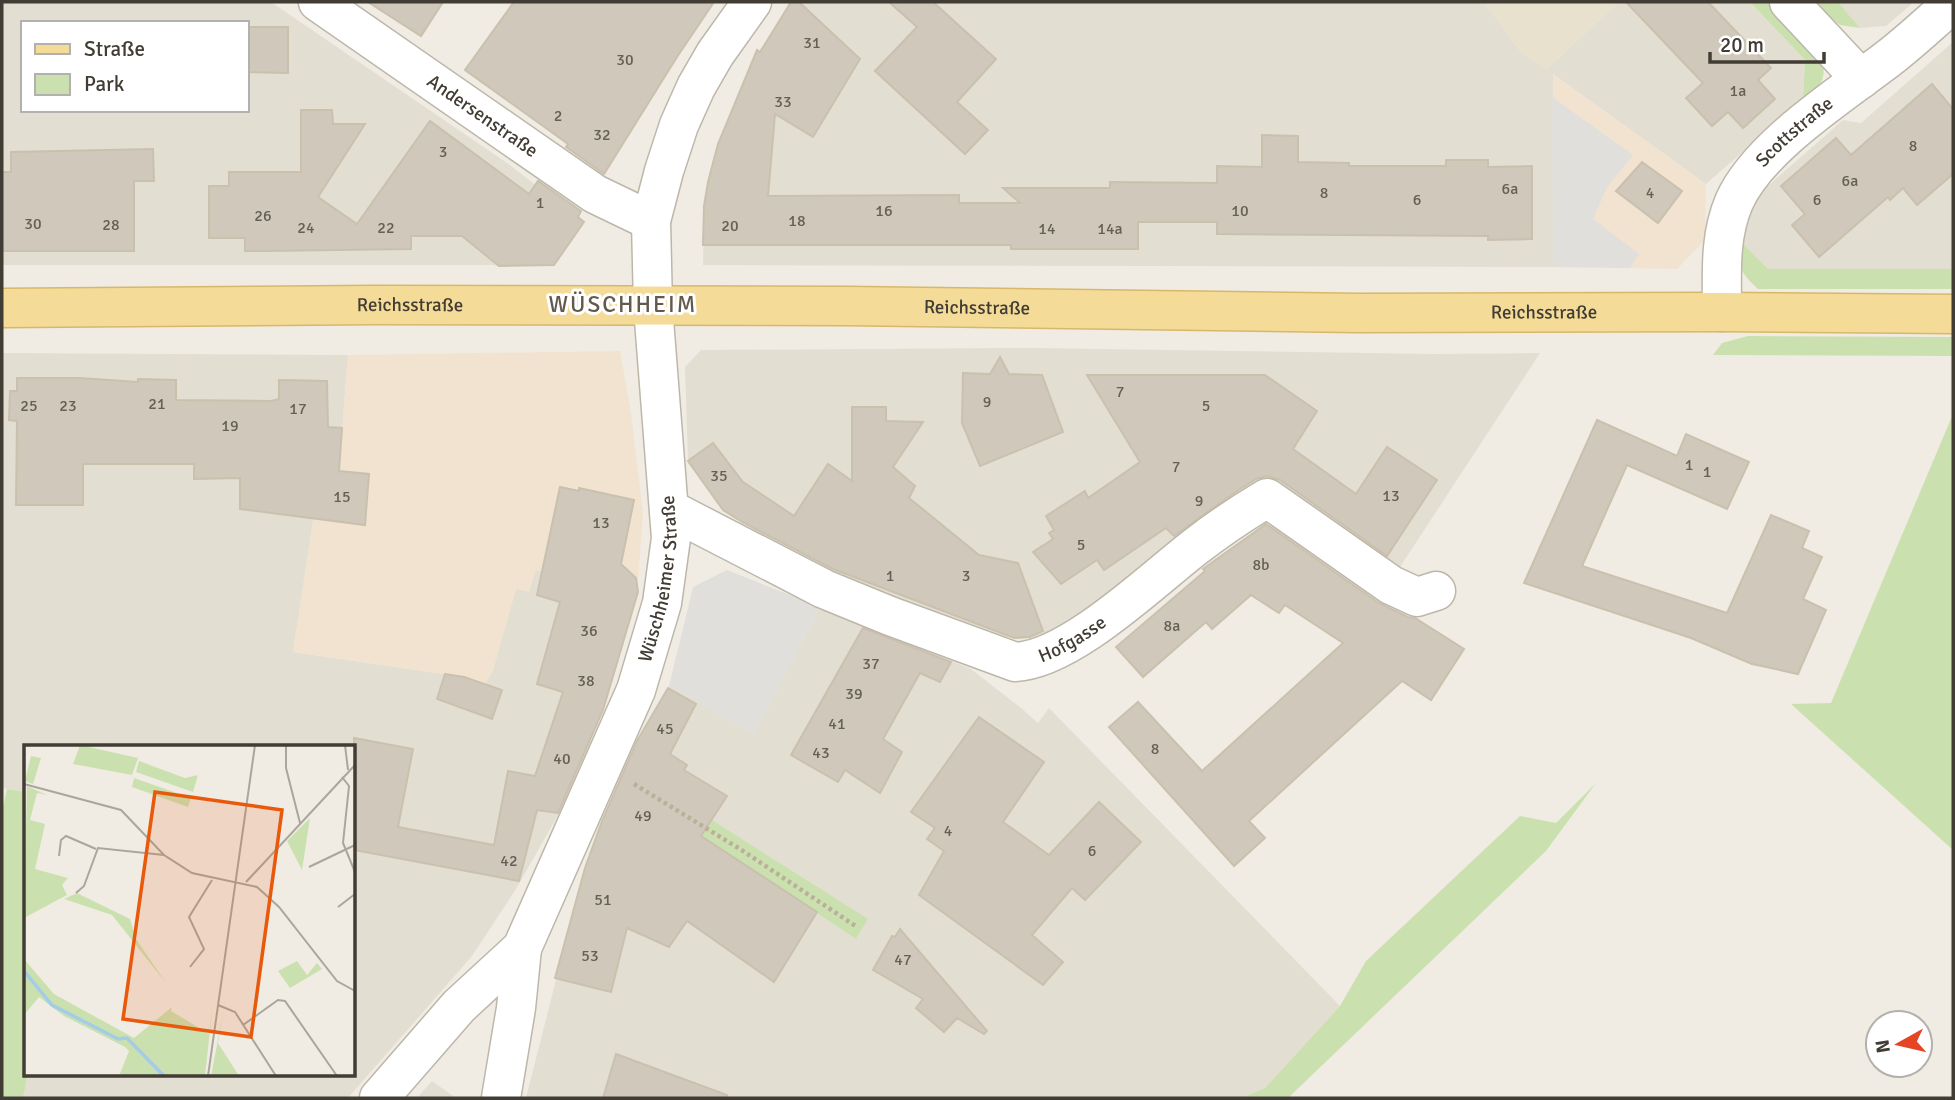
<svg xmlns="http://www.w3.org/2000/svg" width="1955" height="1100" viewBox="0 0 1955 1100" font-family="Signika,sans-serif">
<rect width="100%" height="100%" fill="#f0ece3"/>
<g fill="#e3ded2" fill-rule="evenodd">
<path d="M2,2H271L507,163L584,222L554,265H2ZM23,23H247V110H23Z"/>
<path d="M793,2H1484L1522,53L1546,69L1619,2H1750L1805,60L1803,99L1706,184L1553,74V267L703,265L704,206L717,146L739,93L760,52Z"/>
<path d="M1838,2H1914L1886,26L1860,28Z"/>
<path d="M1953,42V269H1767L1739,241L1753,199L1843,120L1861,123Z"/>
<path d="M1031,348L1432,354L1540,353L1398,570L1271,481L1134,583L1048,637L1016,638L989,635L882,596L778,546L727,512L688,461L685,367L701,350Z"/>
<path d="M2,353L348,355L339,471L321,470L293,652L464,677L485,684L493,670L516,588L536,570L637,596L617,665L575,785L516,889L472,956L348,1098H23L28,1074H354V746H26V792L2,788Z"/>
<path d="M820,607L971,669L1021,708L1038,723L1049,708L1340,1006L1265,1088L1241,1098H526L580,885L599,829L619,785L721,849L857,938L867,919L627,766L669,686L754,734Z"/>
<path d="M432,1081L456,1098H417Z"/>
</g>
<g fill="#f1e3d0">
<path d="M1553,74L1706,184L1705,240L1677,269L1553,267Z"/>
<path d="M620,351L631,413L643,513L637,596L536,570L529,592L516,589L493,670L485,684L464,677L293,652L321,470L339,471L348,355Z"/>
</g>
<path fill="#e8e1ce" d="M1484,2H1619L1546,69L1522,53Z"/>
<g fill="#cae1af">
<path d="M1750,2H1767L1823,61C1826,84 1819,86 1803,99L1805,60Z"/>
<path d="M1810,2H1838L1860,28L1840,25Z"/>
<path d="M1740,241L1768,269H1953V289H1758C1740,273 1737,265 1740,241Z"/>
<path d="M1748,336L1953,337V356L1713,355L1722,343Z"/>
<path d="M1953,414V850L1791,704L1831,703Z"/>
<path d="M654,783L868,919L856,939L721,849L619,785Z"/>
<path d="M1596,783L1546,851L1288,1098H1241L1265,1088L1340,1006L1366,961L1520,816L1556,823Z"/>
<path d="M7,789L26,792L28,1074L23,1098H2V812Z"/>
</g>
<g fill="#e1dfdc">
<path d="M1552,97L1633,155L1607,187L1593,219L1639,254L1630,268L1553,267Z"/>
<path d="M727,570L820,607L754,735L669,686L693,587Z"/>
</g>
<g fill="#d0c8ba" stroke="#cac0ae" stroke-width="2">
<path d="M368,2H443L421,36Z"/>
<path d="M514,2H714L677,57L604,174L566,147L568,144L465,70Z"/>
<path d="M791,2H799L860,59L813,137L775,114L768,196L959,195V203H1020L1003,188H1110V182L1217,183V166L1262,167V135L1298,136V162L1349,163V166H1446V160H1488V167L1532,166V239L1488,240V236L1217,234V222H1138V249H1011V245H703L704,206L708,182L718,144L757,50L760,52Z"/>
<path d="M889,2H933L996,59L957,102L988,130L965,154L875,71L917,27Z"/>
<path d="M1626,2H1708L1771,68L1758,80L1775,99L1743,128L1728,112L1712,126L1686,98L1703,83Z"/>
<path d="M247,27H288V73L247,72Z"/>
<path d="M1932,84L1953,109V174L1917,205L1903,188L1890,200L1888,197L1819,257L1792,225L1805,214L1781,186L1836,138L1851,155Z"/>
<path d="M301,110H332L333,124H365L318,197L357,224L430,121L529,194L538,181L581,211L578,217L584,222L554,265L499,266L462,236H411V249L264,251H245V238H209V186H229V172H301Z"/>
<path d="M153,149L154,181H134V251H2V172H11V152Z"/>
<path d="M1642,162L1682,191L1658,223L1616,191Z"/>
<path d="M1000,357L1009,374L1042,375L1063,432L980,466L962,423L963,373L990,374Z"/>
<path d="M1087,375H1265L1317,411L1293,449L1356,494L1387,447L1437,480L1387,556L1280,480L1267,476L1256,479L1237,491L1174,536L1166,528L1104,570L1097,560L1061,584L1033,552L1053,539L1049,533L1054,530L1046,516L1085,491L1088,498L1140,462Z"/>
<path d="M17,378H79L138,382V379L176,380V400L271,401L279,399V380L327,381L328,427L342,428L339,471L369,474L365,525L240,509V478L194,479V464H83V505H16L17,421L9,420L10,391H17Z"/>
<path d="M852,407H886V421L923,422L893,467L915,486L909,498L979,555L1018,563L1043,631L1030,637L1014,638L833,569L742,522L723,510L688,461L713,443L743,482L794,516L828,464L852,481Z"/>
<path d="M1597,420L1677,456L1686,434L1749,462L1727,509L1627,465L1582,566L1727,613L1771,515L1809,531L1802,548L1822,557L1803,599L1826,610L1798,674L1752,664L1691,638L1524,583Z"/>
<path d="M560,487L579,491V488L634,500L621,564L636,578L638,592L603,710L558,813L537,810L519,881L354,850V738L413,749L398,827L494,845L508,771L535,776L563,692L537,684L560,602L537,595Z"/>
<path d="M1266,524L1379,603L1408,617L1415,618L1464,649L1431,700L1402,681L1249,821L1265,838L1234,866L1109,727L1138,702L1202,771L1343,643L1285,605L1279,613L1251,595L1212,629L1206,622L1143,677L1116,647L1205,571L1203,569Z"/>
<path d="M863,628L951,662L940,682L920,673L883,739L902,752L880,793L845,770L838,782L791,755Z"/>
<path d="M445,674L464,677L502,690L492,719L437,699Z"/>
<path d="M668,688L696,704L670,754L687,765L684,770L727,796L701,836L817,912L774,982L687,921L669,947L627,928L611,992L555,978L585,868L602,821L637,741Z"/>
<path d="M979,717L1044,762L1003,822L1049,855L1099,802L1141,842L1085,900L1072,888L1032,935L1063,962L1043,985L919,895L944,851L927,839L935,828L911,812Z"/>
<path d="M900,929L987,1031L984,1034L957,1018L944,1032L916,1008L923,999L873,970L892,936L895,937Z"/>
<path d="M616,1054L727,1095L726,1098H603Z"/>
</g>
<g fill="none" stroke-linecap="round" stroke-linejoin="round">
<defs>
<g id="minor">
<path id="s1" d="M318,2L595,194L651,221"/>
<path d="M1789,2L1861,79"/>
<path id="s2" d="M1722,312C1722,274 1719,237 1734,202C1758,147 1841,95 1889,58C1911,41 1932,21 1953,3"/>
<path id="s3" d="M671,510L824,589L890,616L1015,662C1070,660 1152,580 1195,547C1218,529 1242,513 1267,498L1391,585L1417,597L1436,591"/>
<path id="s4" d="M379,1098L459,1006L522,948L636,690L662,603L671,538L653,307L651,221L664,171L679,125L696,87L715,54L752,2"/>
<path d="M501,1098L516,1008L522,948"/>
</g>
<g id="major">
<path id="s5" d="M2,308L375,305L846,306L1358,313L1722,312L1953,314"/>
</g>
</defs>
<use href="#minor" stroke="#bdb7aa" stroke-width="41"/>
<use href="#major" stroke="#d7b86a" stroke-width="41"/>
<path stroke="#bbaf9a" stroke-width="4.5" stroke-dasharray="3.5 3.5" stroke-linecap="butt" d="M634,784L740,849L857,927"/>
<use href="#minor" stroke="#fff" stroke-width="38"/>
<use href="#major" stroke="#f4db98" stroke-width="38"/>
</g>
<g text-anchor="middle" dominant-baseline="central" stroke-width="6" stroke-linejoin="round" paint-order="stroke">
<g font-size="16" fill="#655f56">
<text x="812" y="43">31</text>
<text x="625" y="60">30</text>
<text x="1738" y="91">1a</text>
<text x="783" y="102">33</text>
<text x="558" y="116">2</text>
<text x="602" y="135">32</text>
<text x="1913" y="146">8</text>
<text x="443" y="152">3</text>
<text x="1850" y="181">6a</text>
<text x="1510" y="189">6a</text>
<text x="1324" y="193">8</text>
<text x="1650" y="193">4</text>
<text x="1417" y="200">6</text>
<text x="1817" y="200">6</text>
<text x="540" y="203">1</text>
<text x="884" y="211">16</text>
<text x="1240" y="211">10</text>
<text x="263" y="216">26</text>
<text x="797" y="221">18</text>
<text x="33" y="224">30</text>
<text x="111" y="225">28</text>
<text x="730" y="226">20</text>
<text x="306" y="228">24</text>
<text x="386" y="228">22</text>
<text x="1047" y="229">14</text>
<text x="1110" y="229">14a</text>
<text x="1120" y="392">7</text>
<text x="987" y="402">9</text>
<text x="157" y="404">21</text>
<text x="29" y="406">25</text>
<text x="68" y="406">23</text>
<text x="1206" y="406">5</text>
<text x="298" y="409">17</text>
<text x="230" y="426">19</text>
<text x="1689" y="465">1</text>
<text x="1176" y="467">7</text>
<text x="1707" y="472">1</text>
<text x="719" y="476">35</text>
<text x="1391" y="496">13</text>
<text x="342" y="497">15</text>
<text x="1199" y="501">9</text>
<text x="601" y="523">13</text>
<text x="1081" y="545">5</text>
<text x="1261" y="565">8b</text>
<text x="890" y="576">1</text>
<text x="966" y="576">3</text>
<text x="1172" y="626">8a</text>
<text x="589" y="631">36</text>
<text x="871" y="664">37</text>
<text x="586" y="681">38</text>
<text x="854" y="694">39</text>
<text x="837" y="724">41</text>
<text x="665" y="729">45</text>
<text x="1155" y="749">8</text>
<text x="821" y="753">43</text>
<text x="562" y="759">40</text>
<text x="643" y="816">49</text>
<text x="948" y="831">4</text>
<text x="1092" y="851">6</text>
<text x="509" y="861">42</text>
<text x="603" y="900">51</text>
<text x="590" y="956">53</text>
<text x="903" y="960">47</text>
</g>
<g font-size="19" fill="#413c34" stroke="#fff">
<text stroke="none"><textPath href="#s1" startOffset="200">Andersenstraße</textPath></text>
<text stroke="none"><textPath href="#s2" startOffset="205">Scottstraße</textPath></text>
<text stroke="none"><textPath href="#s5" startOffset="408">Reichsstraße</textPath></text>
<text stroke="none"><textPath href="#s5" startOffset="975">Reichsstraße</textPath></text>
<text stroke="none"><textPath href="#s5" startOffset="1542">Reichsstraße</textPath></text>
<text stroke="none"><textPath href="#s4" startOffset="604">Wüschheimer Straße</textPath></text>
<text stroke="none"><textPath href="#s3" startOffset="439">Hofgasse</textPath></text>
</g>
<g font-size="23" letter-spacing="2" fill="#635a4c" stroke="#fff">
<text x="623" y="304">WÜSCHHEIM</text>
</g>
</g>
<g transform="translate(24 745)">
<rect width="331" height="331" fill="#f0ece3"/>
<path d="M56,0L114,13L108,30L49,19ZM7,11L17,13L9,39L1,36ZM115,16L161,33L174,30L169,47L112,27ZM110,33L167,53L164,62L108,42ZM3,41L23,50L13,48L6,75L21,79L11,124L44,133L38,140L43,150L0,173ZM286,73L278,125L263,96ZM53,148L106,174L112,194L142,238L88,170L40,154ZM0,214L30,249L110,293L148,262L147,266L185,289L189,258L181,331H95L105,306L101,302L40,271L15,252L0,270ZM273,216L283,230L293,218L298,224L266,243L254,226ZM200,263L194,298L215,331H187Z" fill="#cae1af"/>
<path fill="none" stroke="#a4cbe8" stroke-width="3.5" d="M0,226L28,260L94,294L103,293L140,331"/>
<path fill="none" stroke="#aaa69d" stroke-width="2" d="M262,0V23L276,78M321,0L324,25M318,32L325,41L319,98L331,127M0,39L97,65L140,110L168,128L233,142L255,162L313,236L331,246M35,111L37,95L42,91L72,104M285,122L331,100M222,137L331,20M52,148L60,141L74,103L140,110M314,162L331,149M166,222L180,204L165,172L188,135M194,260L211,267L252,331M219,280L254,255L261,256L313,331M184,331L231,0"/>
<path fill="#e8590c" fill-opacity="0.15" stroke="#e8590c" stroke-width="3.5" d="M131,47L258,65L227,292L99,274Z"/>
<rect width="331" height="331" fill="none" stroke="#413c34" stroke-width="3.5"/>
</g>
<rect width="1955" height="1100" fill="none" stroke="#413c34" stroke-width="7"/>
<rect x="21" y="21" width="228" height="91" fill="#ffffff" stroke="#b3b1ae" stroke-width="2"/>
<rect x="35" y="44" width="35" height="10" fill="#f4db98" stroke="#b3b1ae" stroke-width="2"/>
<text x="84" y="56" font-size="21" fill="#413c34">Straße</text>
<rect x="35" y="74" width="35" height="21" fill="#cae1af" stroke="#b3b1ae" stroke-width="2"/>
<text x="84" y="91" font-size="21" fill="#413c34">Park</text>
<g transform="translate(1899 1044) rotate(262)"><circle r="33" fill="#ffffff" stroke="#b3b1ae" stroke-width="2"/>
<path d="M0-5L12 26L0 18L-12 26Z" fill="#e64525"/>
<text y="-10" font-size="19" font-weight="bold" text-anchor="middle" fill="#413c34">N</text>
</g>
<path d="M1710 52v10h114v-10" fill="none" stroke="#413c34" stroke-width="3.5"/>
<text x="1720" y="52" font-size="21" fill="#413c34" stroke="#ffffff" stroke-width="5" paint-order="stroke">20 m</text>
</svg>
